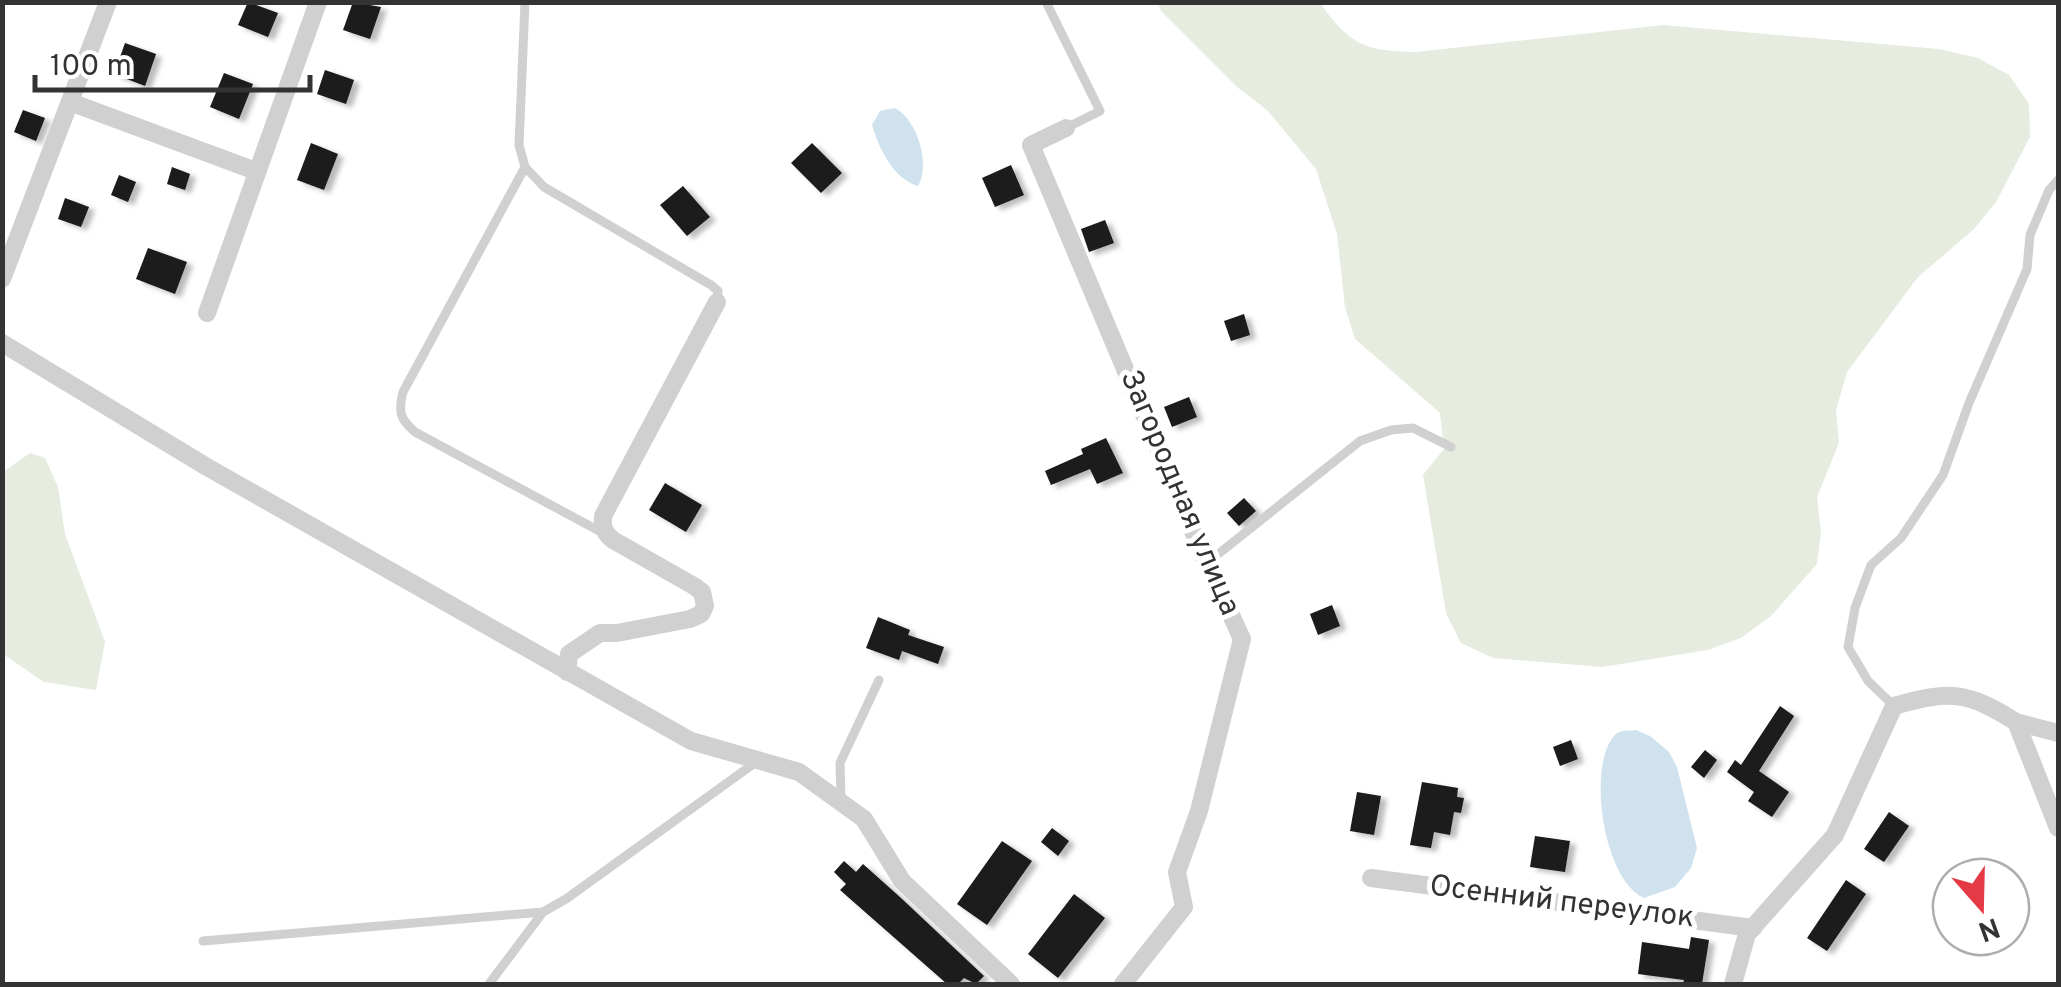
<svg xmlns="http://www.w3.org/2000/svg" width="2061" height="987" viewBox="0 0 2061 987" font-family="Overpass,sans-serif">
<defs>
<filter id="shadow"><feDropShadow dx="6" dy="3.5" stdDeviation="2.5" flood-color="#0004"/></filter>
</defs>
<rect width="100%" height="100%" fill="#fff"/>
<g fill="#e6ecdf">
<path d="M1158,3H1320C1350,45 1365,51 1416,52L1663,25L1939,49L1978,58L2009,75L2029,104L2030,137L1996,202L1973,230L1918,277L1847,372L1836,410L1839,443L1817,497L1821,532L1817,564L1771,616L1741,638L1708,650L1602,667L1493,658L1461,643L1446,613L1423,475L1444,449L1440,413L1355,339L1345,307L1337,234L1316,169L1267,110L1237,87L1161,11Z"/>
<path d="M30,453L45,458L58,487L65,534L105,642L96,690L44,682L3,654V472Z"/>
</g>
<g fill="#cfe2ee">
<path d="M895,108C917,119 931,165 918,186C893,179 879,148 872,125L880,111Z"/>
<path d="M1636,730L1650,736L1669,752L1677,767L1697,848L1691,868L1675,887L1644,898C1603,880 1587,767 1614,736C1619,729 1629,731 1636,730Z"/>
</g>
<g fill="#1a1a1a" filter="url(#shadow)">
<path d="M248,2L278,13L268,37L238,25Z"/>
<path d="M353,2L381,7L370,39L343,30Z"/>
<path d="M125,43L156,54L145,86L114,74Z"/>
<path d="M325,70L354,80L346,104L317,94Z"/>
<path d="M224,73L253,84L239,119L210,107Z"/>
<path d="M23,110L45,118L36,141L14,132Z"/>
<path d="M311,143L338,154L324,190L297,180Z"/>
<path d="M812,143L842,173L821,193L791,163Z"/>
<path d="M1011,165L1024,195L995,207L982,178Z"/>
<path d="M172,167L190,174L185,190L167,184Z"/>
<path d="M119,175L136,182L128,202L111,195Z"/>
<path d="M683,186L710,217L687,236L660,205Z"/>
<path d="M65,198L89,207L81,227L58,219Z"/>
<path d="M1105,220L1114,243L1089,252L1081,229Z"/>
<path d="M148,248L187,262L175,294L136,279Z"/>
<path d="M1244,314L1250,335L1231,341L1224,321Z"/>
<path d="M1189,397L1197,417L1172,427L1164,407Z"/>
<path d="M1106,438L1123,473L1097,484L1090,469L1051,485L1045,471L1083,454L1081,449Z"/>
<path d="M665,483L702,505L686,532L649,510Z"/>
<path d="M1244,498L1256,511L1239,526L1227,513Z"/>
<path d="M1332,605L1340,626L1318,635L1310,614Z"/>
<path d="M878,617L910,630L908,635L944,647L938,664L902,651L899,660L866,648Z"/>
<path d="M1780,706L1794,716L1759,771L1789,792L1772,817L1748,801L1754,792L1727,772L1735,760L1741,765Z"/>
<path d="M1571,740L1578,759L1560,766L1553,747Z"/>
<path d="M1705,750L1717,760L1704,778L1691,767Z"/>
<path d="M1422,782L1458,788L1457,797L1464,798L1461,813L1454,812L1450,835L1434,832L1431,848L1410,845Z"/>
<path d="M1357,792L1381,796L1374,835L1350,831Z"/>
<path d="M1889,812L1909,826L1884,862L1864,849Z"/>
<path d="M1052,828L1069,841L1058,856L1041,842Z"/>
<path d="M1535,836L1570,841L1565,872L1530,867Z"/>
<path d="M1002,841L1032,861L987,925L957,904Z"/>
<path d="M844,861L856,872L863,864L901,898L984,976L976,984L964,978L958,984H947L840,890L846,884L834,872Z"/>
<path d="M1846,880L1866,894L1827,951L1807,938Z"/>
<path d="M1074,894L1105,918L1058,978L1028,954Z"/>
<path d="M1691,937L1709,940L1702,984H1683L1684,980L1638,974L1642,942L1689,949Z"/>
</g>
<g fill="none" stroke-linecap="round" stroke-linejoin="round">
<g stroke="#d0d0d0" stroke-width="9">
<path d="M525,2L519,145L525,167L544,187L711,285L718,291L717,302"/>
<path d="M1046,2L1100,111L1066,128"/>
<path d="M525,167L403,392C398,412 400,419 415,432L603,533"/>
<path d="M1207,563L1360,441L1391,430L1413,428L1451,447"/>
<path d="M1894,706L1868,681L1848,647L1855,608L1871,565L1901,538L1943,475L1969,403L2027,269L2030,235L2049,190L2058,180"/>
<path d="M841,800L840,763L879,680"/>
<path d="M203,941L543,912"/>
<path d="M489,984L543,912L566,899L756,762"/>
</g>
<g stroke="#d0d0d0" stroke-width="18">
<path d="M70,102L256,171"/>
<path d="M1066,128L1031,145L1198,543L1242,639L1199,811L1177,872L1184,907L1123,984"/>
<path d="M2,279L108,2"/>
<path d="M207,313L318,2"/>
<path d="M2,343L207,467L691,741L799,772L864,819L902,881L1011,984"/>
<path d="M567,672L569,654L600,633H617L690,619L701,614L705,606L702,592L694,586L613,540C604,533 602,527 603,516L717,302"/>
<path d="M2016,722L2058,733"/>
<path d="M1371,878L1753,928"/>
<path d="M1733,984L1747,934L1835,835L1894,706C1950,690 1967,691 2016,722L2058,828"/>
</g>
</g>
<g text-anchor="middle" dominant-baseline="central" stroke-width="10" stroke-linejoin="round" paint-order="stroke">
<g font-size="30" fill="#333" stroke="#fff">
<text transform="translate(1179 493) rotate(67)">Загородная улица</text>
<text transform="translate(1562 903) rotate(7)">Осенний переулок</text>
</g>
</g>
<rect width="2061" height="987" fill="none" stroke="#333333" stroke-width="10"/>
<g transform="translate(1981 907) rotate(160)"><circle r="48" fill="#ffffff" stroke="#adadad" stroke-width="2.5"/>
<path d="M0-8L18 38L0 25L-18 38Z" fill="#e63946"/>
<text y="-15" font-size="28" font-weight="bold" text-anchor="middle" fill="#333333">N</text>
</g>
<path d="M35 75v15h275v-15" fill="none" stroke="#333333" stroke-width="5"/>
<text x="50" y="75" font-size="30" fill="#333333" stroke="#ffffff" stroke-width="8" paint-order="stroke">100 m</text>
</svg>
